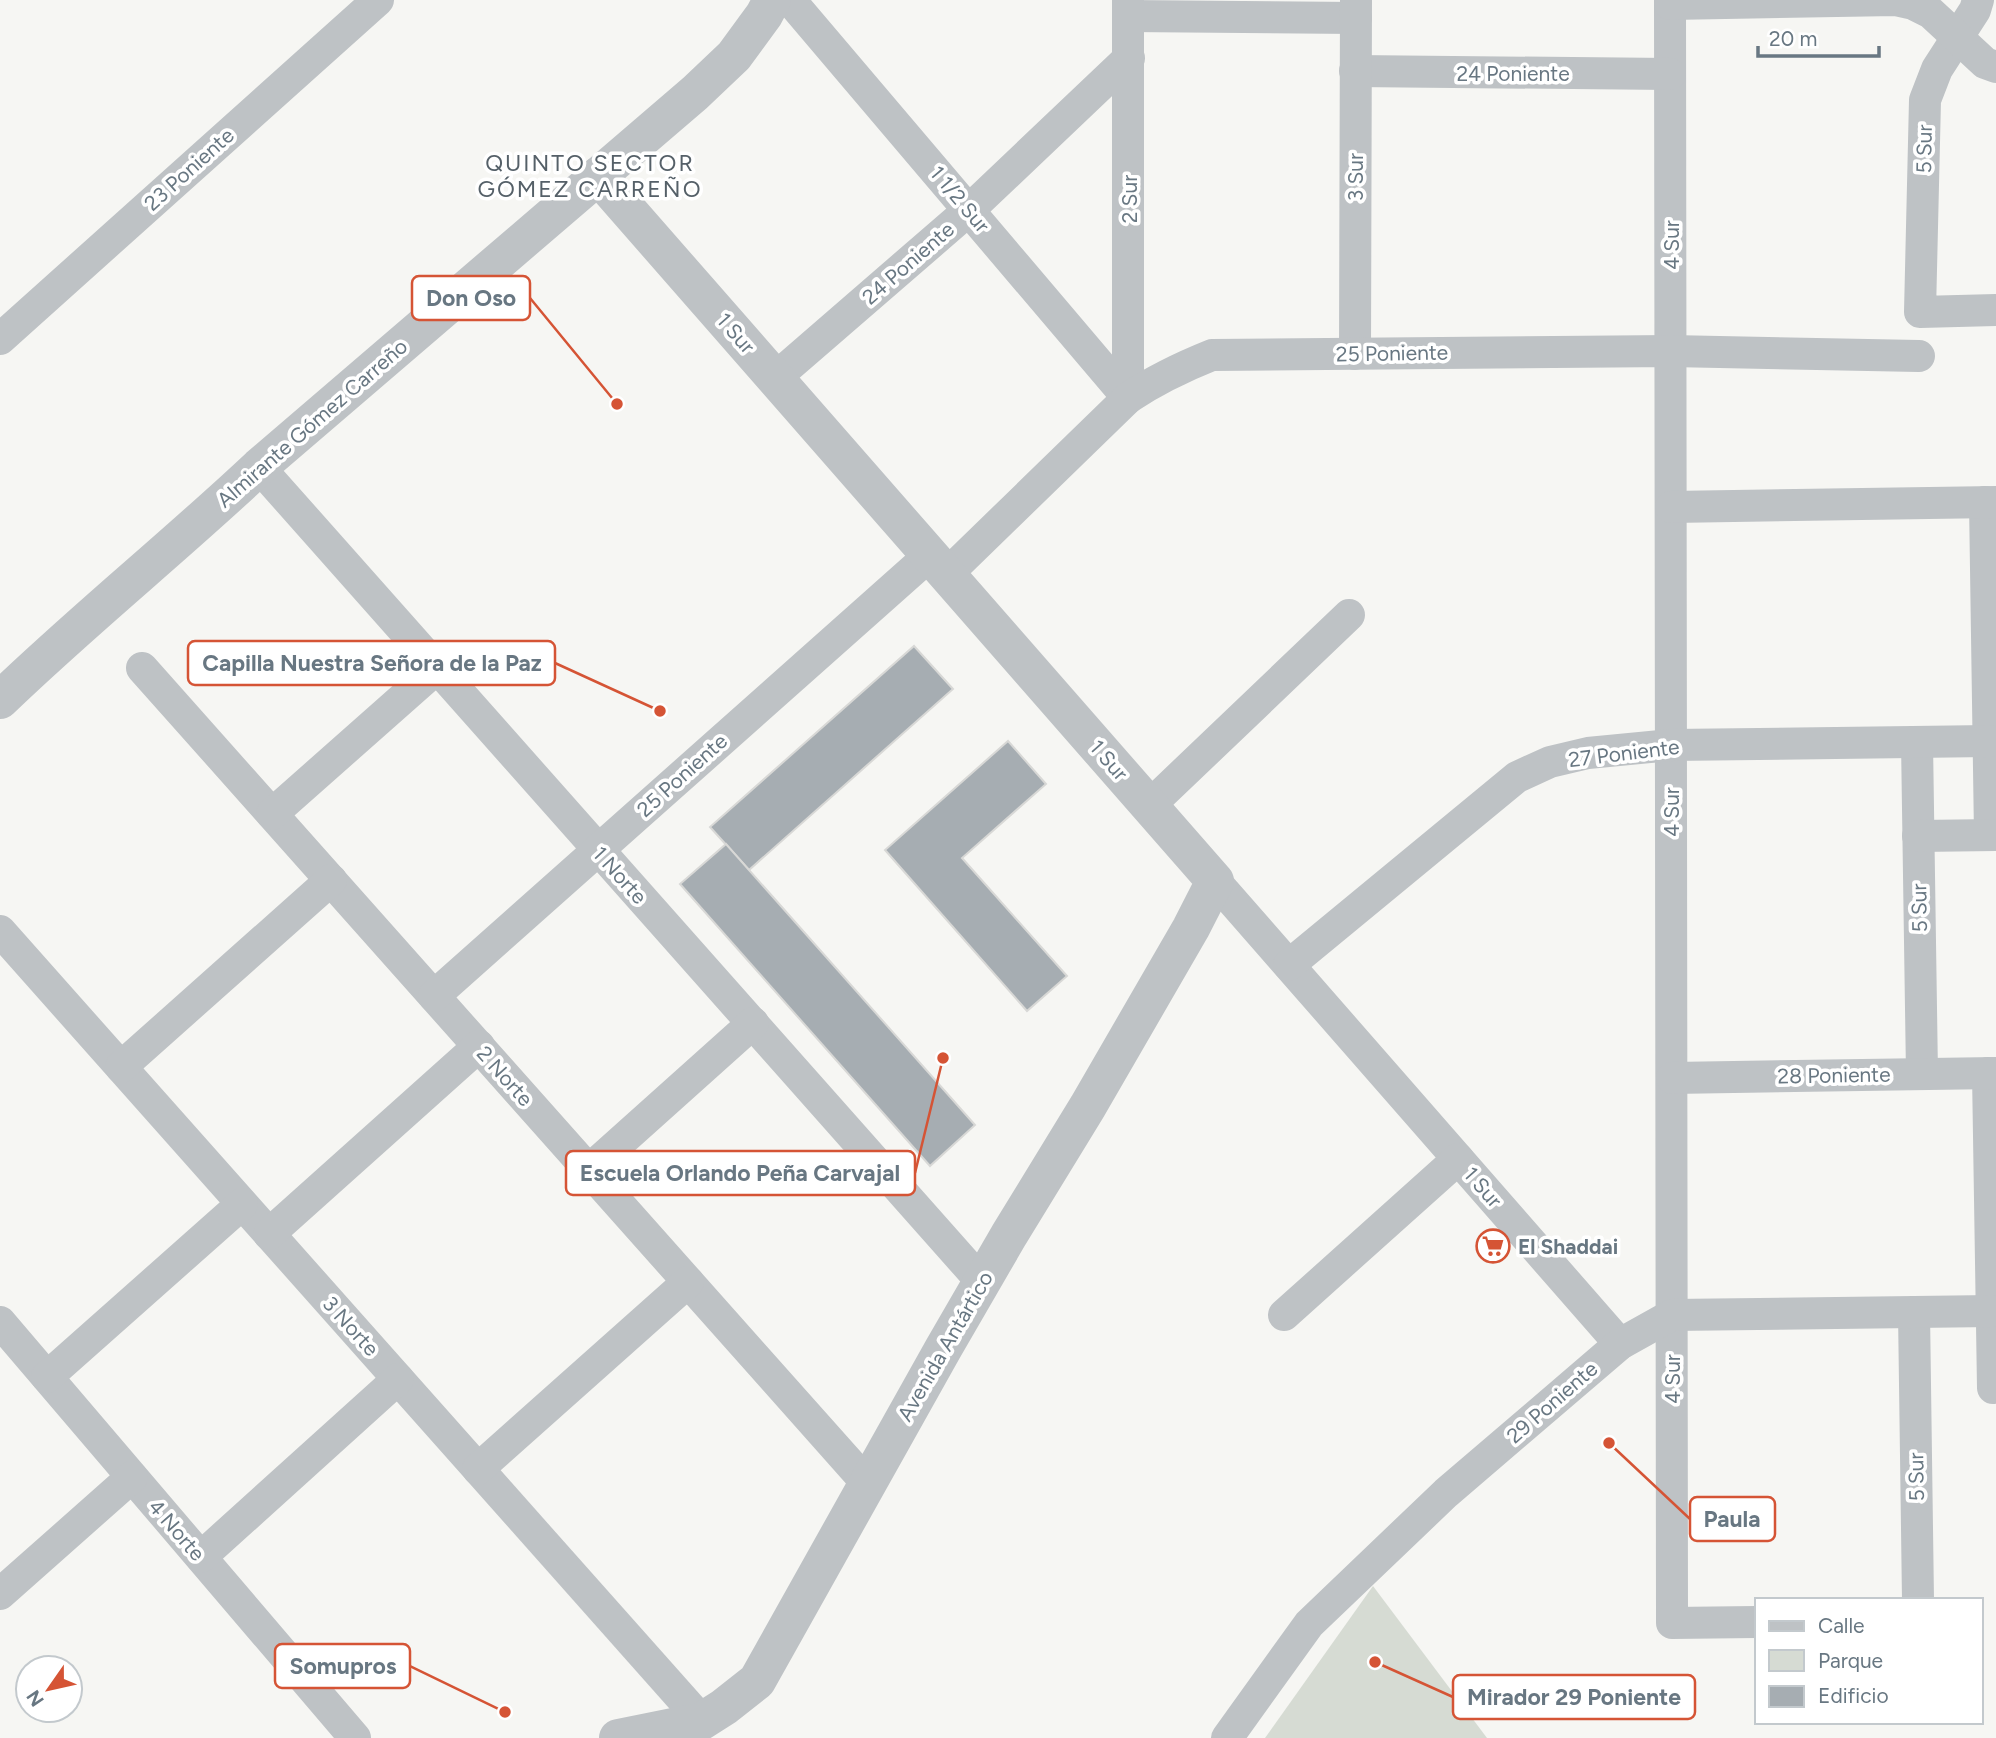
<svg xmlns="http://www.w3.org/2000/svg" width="1996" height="1738" viewBox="0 0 1996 1738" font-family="Figtree,sans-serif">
<rect width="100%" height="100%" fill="#f6f6f3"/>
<path fill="#d6dbd3" d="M1373,1586L1487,1738H1265Z"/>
<g fill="#a6adb2" stroke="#d8d8d6" stroke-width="2">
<path d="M914,646L953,689L749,870L710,827Z"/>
<path d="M1008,741L1046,784L962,858L1067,976L1027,1011L885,850Z"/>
<path d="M726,844L975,1125L930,1166L680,884Z"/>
</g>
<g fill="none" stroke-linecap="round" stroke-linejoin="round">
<g stroke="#bec2c5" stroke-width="32">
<path d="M790,0L1128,398"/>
<path d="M1670,0L1672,1623L1756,1622"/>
<path d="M1978,0L1975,10L1937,69L1925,100L1920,312L1996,310"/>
<path d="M1670,4L1895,0L1913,4L1931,13L1985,63L1996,67"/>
<path d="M1128,16L1356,18"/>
<path d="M1355,71L1670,74"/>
<path d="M0,339L378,0"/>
<path d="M1355,354L1356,0"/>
<path d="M775,378L969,210L1129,58"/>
<path d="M1128,398V0"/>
<path d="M259,467L982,1282"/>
<path d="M1985,502L1990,835"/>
<path d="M1671,507L1996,502"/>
<path d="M947,574L1128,398C1155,380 1182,367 1212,355L1671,351L1919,356"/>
<path d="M142,668L867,1483"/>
<path d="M1917,742L1922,1074"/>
<path d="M1149,806L1349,615"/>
<path d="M272,814L437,668"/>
<path d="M1918,836L1996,835"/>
<path d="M1215,881L1620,1344"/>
<path d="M0,931L702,1721"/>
<path d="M1289,965L1517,777L1550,762L1588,753L1671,745L1989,741"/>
<path d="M434,996L930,555"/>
<path d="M121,1067L331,880"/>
<path d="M1988,1073L1993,1388"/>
<path d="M1672,1078L1996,1073"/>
<path d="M589,1170L753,1023"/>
<path d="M269,1234L479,1046"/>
<path d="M1914,1312L1918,1600"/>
<path d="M1284,1315L1458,1159"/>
<path d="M0,1322L355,1738"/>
<path d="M47,1377L242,1204"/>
<path d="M478,1469L688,1282"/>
<path d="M201,1557L398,1379"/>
<path d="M0,1594L132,1477"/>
<path d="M1227,1738L1309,1624L1446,1493L1620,1344L1672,1315L1992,1311"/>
</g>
<g stroke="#bec2c5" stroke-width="38">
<path d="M598,176L1215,881L1191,928L1088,1106L1009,1235L943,1349L757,1681L724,1707L702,1721L618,1738"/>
<path d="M0,700C84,619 174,547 259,467L695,93L734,56L764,15L772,0"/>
</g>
</g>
<defs>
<symbol id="supermarket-ring" viewBox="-11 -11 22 22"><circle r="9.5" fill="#fff" stroke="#d55435" stroke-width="1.5"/><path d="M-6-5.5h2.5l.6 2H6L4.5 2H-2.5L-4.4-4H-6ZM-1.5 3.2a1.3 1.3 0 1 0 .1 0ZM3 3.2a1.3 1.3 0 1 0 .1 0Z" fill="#d55435"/></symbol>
</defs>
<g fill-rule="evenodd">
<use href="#supermarket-ring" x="1474" y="1227" width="38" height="38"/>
</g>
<g text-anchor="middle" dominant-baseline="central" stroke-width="7" stroke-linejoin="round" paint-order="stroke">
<g font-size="21" fill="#687782" stroke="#fff">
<text x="1513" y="73">24 Poniente</text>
<text transform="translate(1924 149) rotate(-89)">5 Sur</text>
<text transform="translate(189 169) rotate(-42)">23 Poniente</text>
<text transform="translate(1355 177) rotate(-90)">3 Sur</text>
<text transform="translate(960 199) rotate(50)">1 1/2 Sur</text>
<text transform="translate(1129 199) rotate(-90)">2 Sur</text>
<text transform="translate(1671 245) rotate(-90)">4 Sur</text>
<text transform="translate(908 263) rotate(-41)">24 Poniente</text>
<text transform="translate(736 333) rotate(49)">1 Sur</text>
<text transform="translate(1392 353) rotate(-1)">25 Poniente</text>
<text transform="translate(312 423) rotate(-41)">Almirante Gómez Carreño</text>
<text transform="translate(1624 753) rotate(-7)">27 Poniente</text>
<text transform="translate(1109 760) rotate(49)">1 Sur</text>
<text transform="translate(682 775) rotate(-42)">25 Poniente</text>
<text transform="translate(1671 812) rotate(-90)">4 Sur</text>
<text transform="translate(620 875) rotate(48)">1 Norte</text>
<text transform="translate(1919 908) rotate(-91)">5 Sur</text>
<text transform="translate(1834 1075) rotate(-1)">28 Poniente</text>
<text transform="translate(505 1076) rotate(48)">2 Norte</text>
<text transform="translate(1483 1187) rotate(49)">1 Sur</text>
<text transform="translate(351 1326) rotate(48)">3 Norte</text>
<text transform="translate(945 1346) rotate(-60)">Avenida Antártico</text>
<text transform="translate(1672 1379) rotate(-90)">4 Sur</text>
<text transform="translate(1552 1402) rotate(-41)">29 Poniente</text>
<text transform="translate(1916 1477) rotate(-91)">5 Sur</text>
<text transform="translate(177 1530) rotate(49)">4 Norte</text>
</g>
<g font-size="21" font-weight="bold" fill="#687782" stroke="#fff" text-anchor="start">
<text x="1518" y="1246">El Shaddai</text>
</g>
<g font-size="23" letter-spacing="2" fill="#556068" stroke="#fff">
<text x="590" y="163">QUINTO SECTOR<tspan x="590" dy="26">GÓMEZ CARREÑO</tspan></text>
</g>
</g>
<path fill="none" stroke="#d55435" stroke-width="2.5" d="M617 404L530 298M660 711L555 663M943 1058L915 1173M1609 1443L1690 1519M505 1712L410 1666M1375 1662L1453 1697"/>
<g fill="#d55435" stroke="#fff" stroke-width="2.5">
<circle cx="617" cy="404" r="7"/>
<circle cx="660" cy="711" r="7"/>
<circle cx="943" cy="1058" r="7"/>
<circle cx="1609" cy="1443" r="7"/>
<circle cx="505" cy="1712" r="7"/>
<circle cx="1375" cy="1662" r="7"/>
</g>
<g fill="#fff" stroke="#d55435" stroke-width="2.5">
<rect x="412" y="276" width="118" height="44" rx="7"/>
<rect x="188" y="641" width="367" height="44" rx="7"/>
<rect x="566" y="1151" width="349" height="44" rx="7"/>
<rect x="1690" y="1497" width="85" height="44" rx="7"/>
<rect x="275" y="1644" width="135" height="44" rx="7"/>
<rect x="1453" y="1675" width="242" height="44" rx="7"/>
</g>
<g font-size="23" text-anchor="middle" font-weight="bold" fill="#687782">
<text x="471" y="306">Don Oso</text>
<text x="372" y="671">Capilla Nuestra Señora de la Paz</text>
<text x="740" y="1181">Escuela Orlando Peña Carvajal</text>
<text x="1732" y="1527">Paula</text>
<text x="343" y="1674">Somupros</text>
<text x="1574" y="1705">Mirador 29 Poniente</text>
</g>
<rect x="1755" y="1598" width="228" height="126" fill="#ffffff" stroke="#c3c9cd" stroke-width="2"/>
<rect x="1769" y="1621" width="35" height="10" fill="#bec2c5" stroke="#c3c9cd" stroke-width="2"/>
<text x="1818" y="1633" font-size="21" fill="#687782">Calle</text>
<rect x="1769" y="1650" width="35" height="21" fill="#d6dbd3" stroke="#c3c9cd" stroke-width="2"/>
<text x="1818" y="1668" font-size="21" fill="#687782">Parque</text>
<rect x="1769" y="1686" width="35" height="21" fill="#a6adb2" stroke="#c3c9cd" stroke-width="2"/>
<text x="1818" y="1703" font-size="21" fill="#687782">Edificio</text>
<g transform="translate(49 1689) rotate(236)"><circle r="33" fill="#ffffff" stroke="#c3c9cd" stroke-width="2"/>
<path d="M0-5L12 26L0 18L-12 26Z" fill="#d55435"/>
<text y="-10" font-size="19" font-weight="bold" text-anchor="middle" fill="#687782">N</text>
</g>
<path d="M1758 46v10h121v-10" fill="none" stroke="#687782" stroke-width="3.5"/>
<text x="1769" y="46" font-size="21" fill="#687782" stroke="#ffffff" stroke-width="5" paint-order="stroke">20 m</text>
</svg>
